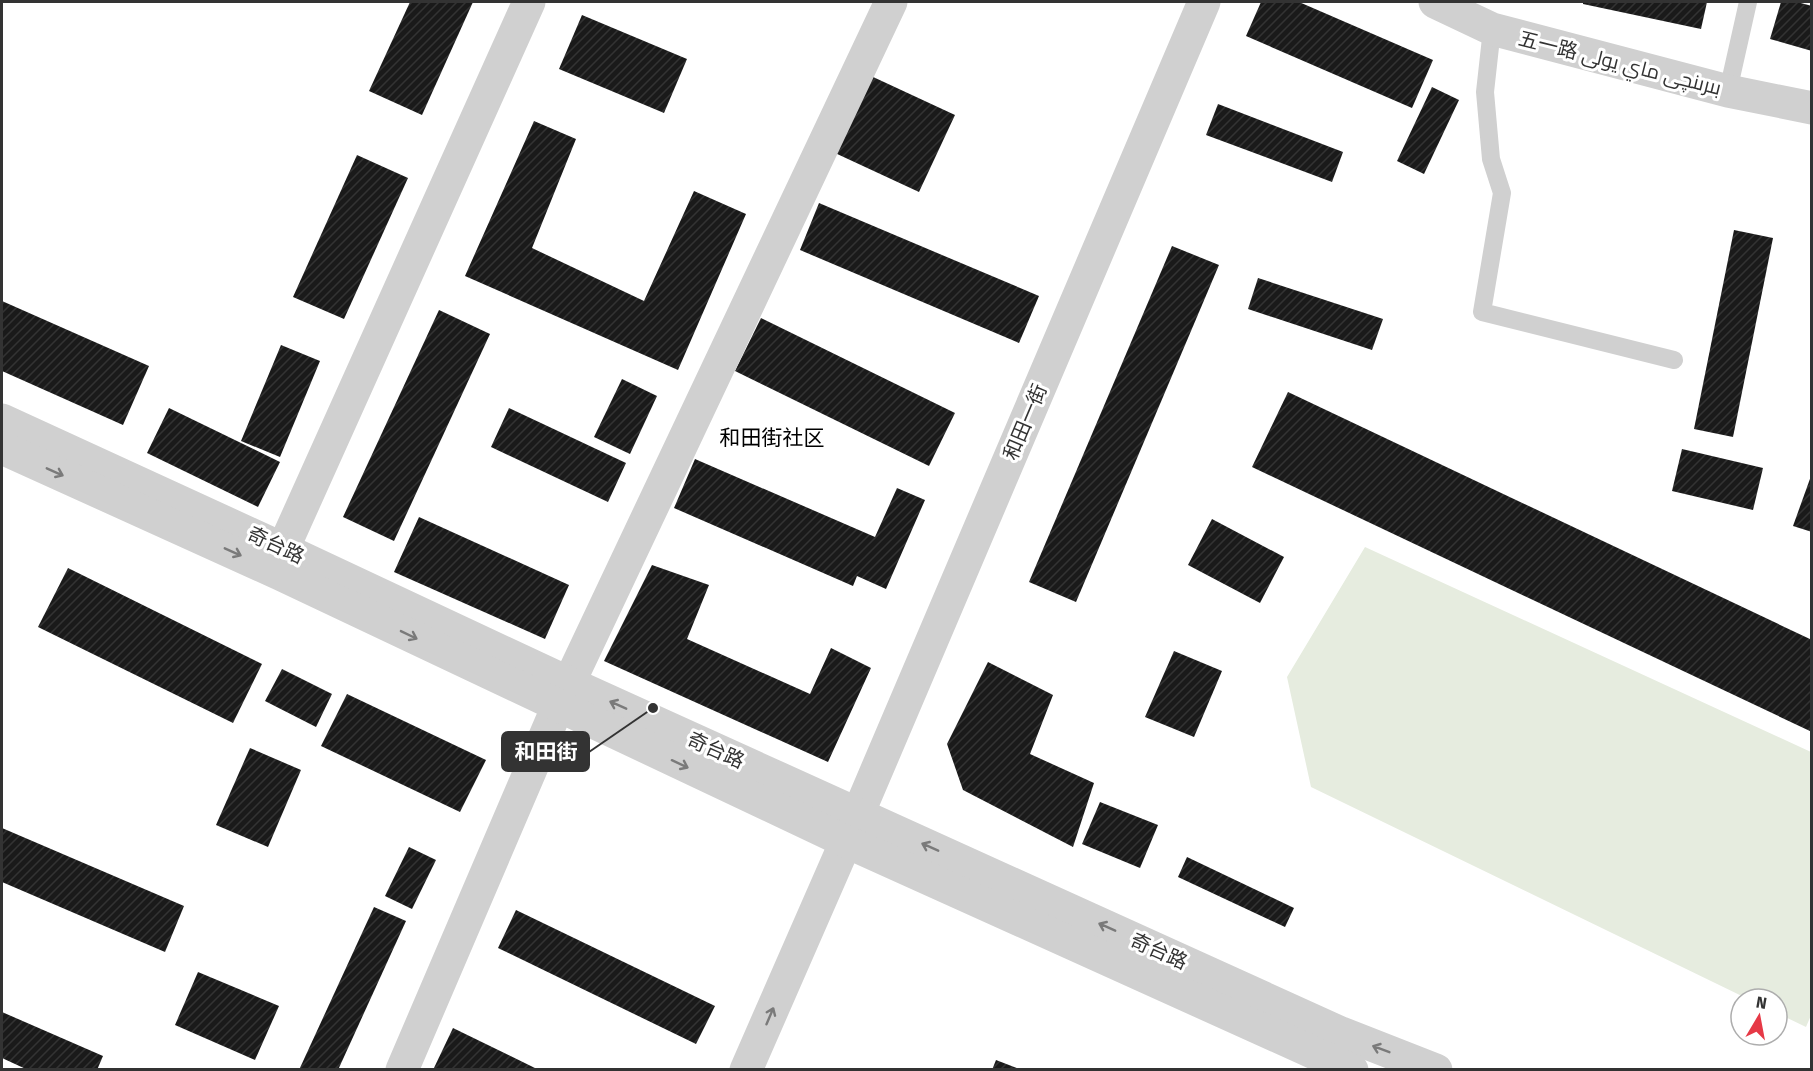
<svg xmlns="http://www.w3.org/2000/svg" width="1813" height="1071" viewBox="0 0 1813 1071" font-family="'Fira Sans',Cairo,'Noto Sans SC',sans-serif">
<defs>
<pattern id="building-hatch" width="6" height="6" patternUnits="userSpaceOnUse" patternTransform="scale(1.5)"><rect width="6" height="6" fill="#1a1a1a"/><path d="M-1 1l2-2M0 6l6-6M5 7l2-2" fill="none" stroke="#333"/></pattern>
</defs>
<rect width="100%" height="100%" fill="#fff"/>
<path fill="#e6ecdf" d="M1365,547L1811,752L1812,1013L1806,1027L1777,1013V999H1748L1311,787L1287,677Z"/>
<g fill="url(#building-hatch)">
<path d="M410,2H473L422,115L369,91Z"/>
<path d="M1261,2H1299L1433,60L1412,108L1246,36Z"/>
<path d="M1583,2H1707L1701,29L1583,4Z"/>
<path d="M1781,2H1797L1812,6V51L1770,39Z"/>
<path d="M582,15L687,59L664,113L559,69Z"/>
<path d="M871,76L955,115L919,192L835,153Z"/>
<path d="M1432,87L1459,100L1424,174L1397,161Z"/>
<path d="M1218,104L1343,152L1332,182L1206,135Z"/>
<path d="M534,121L576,139L532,248L644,301L694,191L746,214L678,370L465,276Z"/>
<path d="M357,155L408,178L344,319L293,297Z"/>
<path d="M819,203L1039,296L1019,343L800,250Z"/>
<path d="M1734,230L1773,238L1733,437L1694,429Z"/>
<path d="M1172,246L1219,265L1076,602L1029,582Z"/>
<path d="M1258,278L1383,319L1372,350L1248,309Z"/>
<path d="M2,301L149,366L123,425L2,371Z"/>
<path d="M439,310L490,334L394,541L343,517Z"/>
<path d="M761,318L955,413L929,466L735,371Z"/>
<path d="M281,345L320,361L280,457L241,441Z"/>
<path d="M622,379L657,396L630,454L594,437Z"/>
<path d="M1288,392L1812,640V732L1252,467Z"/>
<path d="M169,408L280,462L258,507L147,453Z"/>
<path d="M509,408L626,463L608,502L491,447Z"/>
<path d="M1682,449L1763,468L1753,510L1672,491Z"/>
<path d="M695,459L875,537L897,488L925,500L886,589L857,576L853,586L674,508Z"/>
<path d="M1811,476H1812V532L1793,526Z"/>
<path d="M419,517L569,585L545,639L394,572Z"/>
<path d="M1212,519L1284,557L1260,603L1188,565Z"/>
<path d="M652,565L709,585L687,639L810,694L831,648L871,668L828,762L604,661Z"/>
<path d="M68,568L262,664L233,723L38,627Z"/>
<path d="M1174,651L1222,671L1194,737L1145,717Z"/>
<path d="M988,662L1053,695L1030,754L1094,783L1073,847L963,790L947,744Z"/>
<path d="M282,669L332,694L316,727L265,701Z"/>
<path d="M347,694L486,760L460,812L321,746Z"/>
<path d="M250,748L301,770L268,847L216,825Z"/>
<path d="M1100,802L1158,825L1140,868L1082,844Z"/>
<path d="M2,828L184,906L165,952L2,882Z"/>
<path d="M409,847L436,860L412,909L385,896Z"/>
<path d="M1187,857L1294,908L1285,927L1178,877Z"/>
<path d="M374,907L406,921L338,1070H299Z"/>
<path d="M516,910L715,1006L696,1044L498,948Z"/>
<path d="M198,972L279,1006L255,1060L175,1025Z"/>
<path d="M2,1012L103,1056L97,1070H28L2,1058Z"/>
<path d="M453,1028L539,1070H433Z"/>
<path d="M996,1060L1019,1069V1070H992Z"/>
</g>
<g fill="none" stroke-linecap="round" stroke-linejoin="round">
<g stroke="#d0d0d0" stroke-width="18">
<path d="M1492,29L1485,92L1491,159L1502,193L1482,312L1674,360"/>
<path d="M1728,91L1748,2"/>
</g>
<g stroke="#d0d0d0" stroke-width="33">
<path d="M1435,2L1492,29L1728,91L1812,108"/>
<path d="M283,549L529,2"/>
<path d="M569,683L891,2"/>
<path d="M402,1070L558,706"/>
<path d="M746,1070L858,814L1204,2"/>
</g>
<g stroke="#d0d0d0" stroke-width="33">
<path d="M2,420L283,549L569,683L1341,1033L1436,1070"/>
<path d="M2,448L280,574L845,841L1352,1070"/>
</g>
</g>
<defs><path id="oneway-shaft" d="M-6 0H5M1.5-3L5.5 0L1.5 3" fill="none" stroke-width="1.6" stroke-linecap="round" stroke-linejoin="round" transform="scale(1.5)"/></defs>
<g stroke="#7a7a7a">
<use href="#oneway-shaft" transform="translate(55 472) rotate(24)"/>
<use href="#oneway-shaft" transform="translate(233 552) rotate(24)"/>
<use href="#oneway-shaft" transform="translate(409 635) rotate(26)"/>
<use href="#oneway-shaft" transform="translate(618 705) rotate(-156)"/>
<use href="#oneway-shaft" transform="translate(680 764) rotate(25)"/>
<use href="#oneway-shaft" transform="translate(930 847) rotate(-156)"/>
<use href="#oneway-shaft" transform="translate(1107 927) rotate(-156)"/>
<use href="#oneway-shaft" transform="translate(770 1016) rotate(-67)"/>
<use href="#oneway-shaft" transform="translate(1381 1049) rotate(-159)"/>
</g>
<g text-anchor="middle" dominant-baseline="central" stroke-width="6" stroke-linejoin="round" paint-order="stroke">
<g font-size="20" fill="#333" stroke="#fff">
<text transform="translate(1620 63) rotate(14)">五一路 بىرىنچى ماي يولى</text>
<text transform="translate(1025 422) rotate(-67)">和田一街</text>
<text transform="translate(276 545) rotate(25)">奇台路</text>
<text transform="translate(716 750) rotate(24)">奇台路</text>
<text transform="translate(1159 951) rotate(24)">奇台路</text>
</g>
<g font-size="21" fill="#000" stroke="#fff">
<text x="772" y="438">和田街社区</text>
</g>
</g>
<path fill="none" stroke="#333" stroke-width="2" d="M653 708L589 752"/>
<circle fill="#333" stroke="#fff" stroke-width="2" cx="653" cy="708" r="6"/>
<rect fill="#333" stroke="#333" stroke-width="2" x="502" y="732" width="87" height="39" rx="6"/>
<g font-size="21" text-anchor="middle" font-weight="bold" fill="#fff">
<text x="546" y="759">和田街</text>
</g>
<rect width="1813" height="1071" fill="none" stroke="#333333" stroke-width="6"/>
<g transform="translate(1759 1017) rotate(10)"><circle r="28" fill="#ffffff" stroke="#adadad" stroke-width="1.5"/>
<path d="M0-4.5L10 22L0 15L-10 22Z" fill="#e63946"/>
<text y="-9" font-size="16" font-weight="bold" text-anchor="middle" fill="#333333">N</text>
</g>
</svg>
